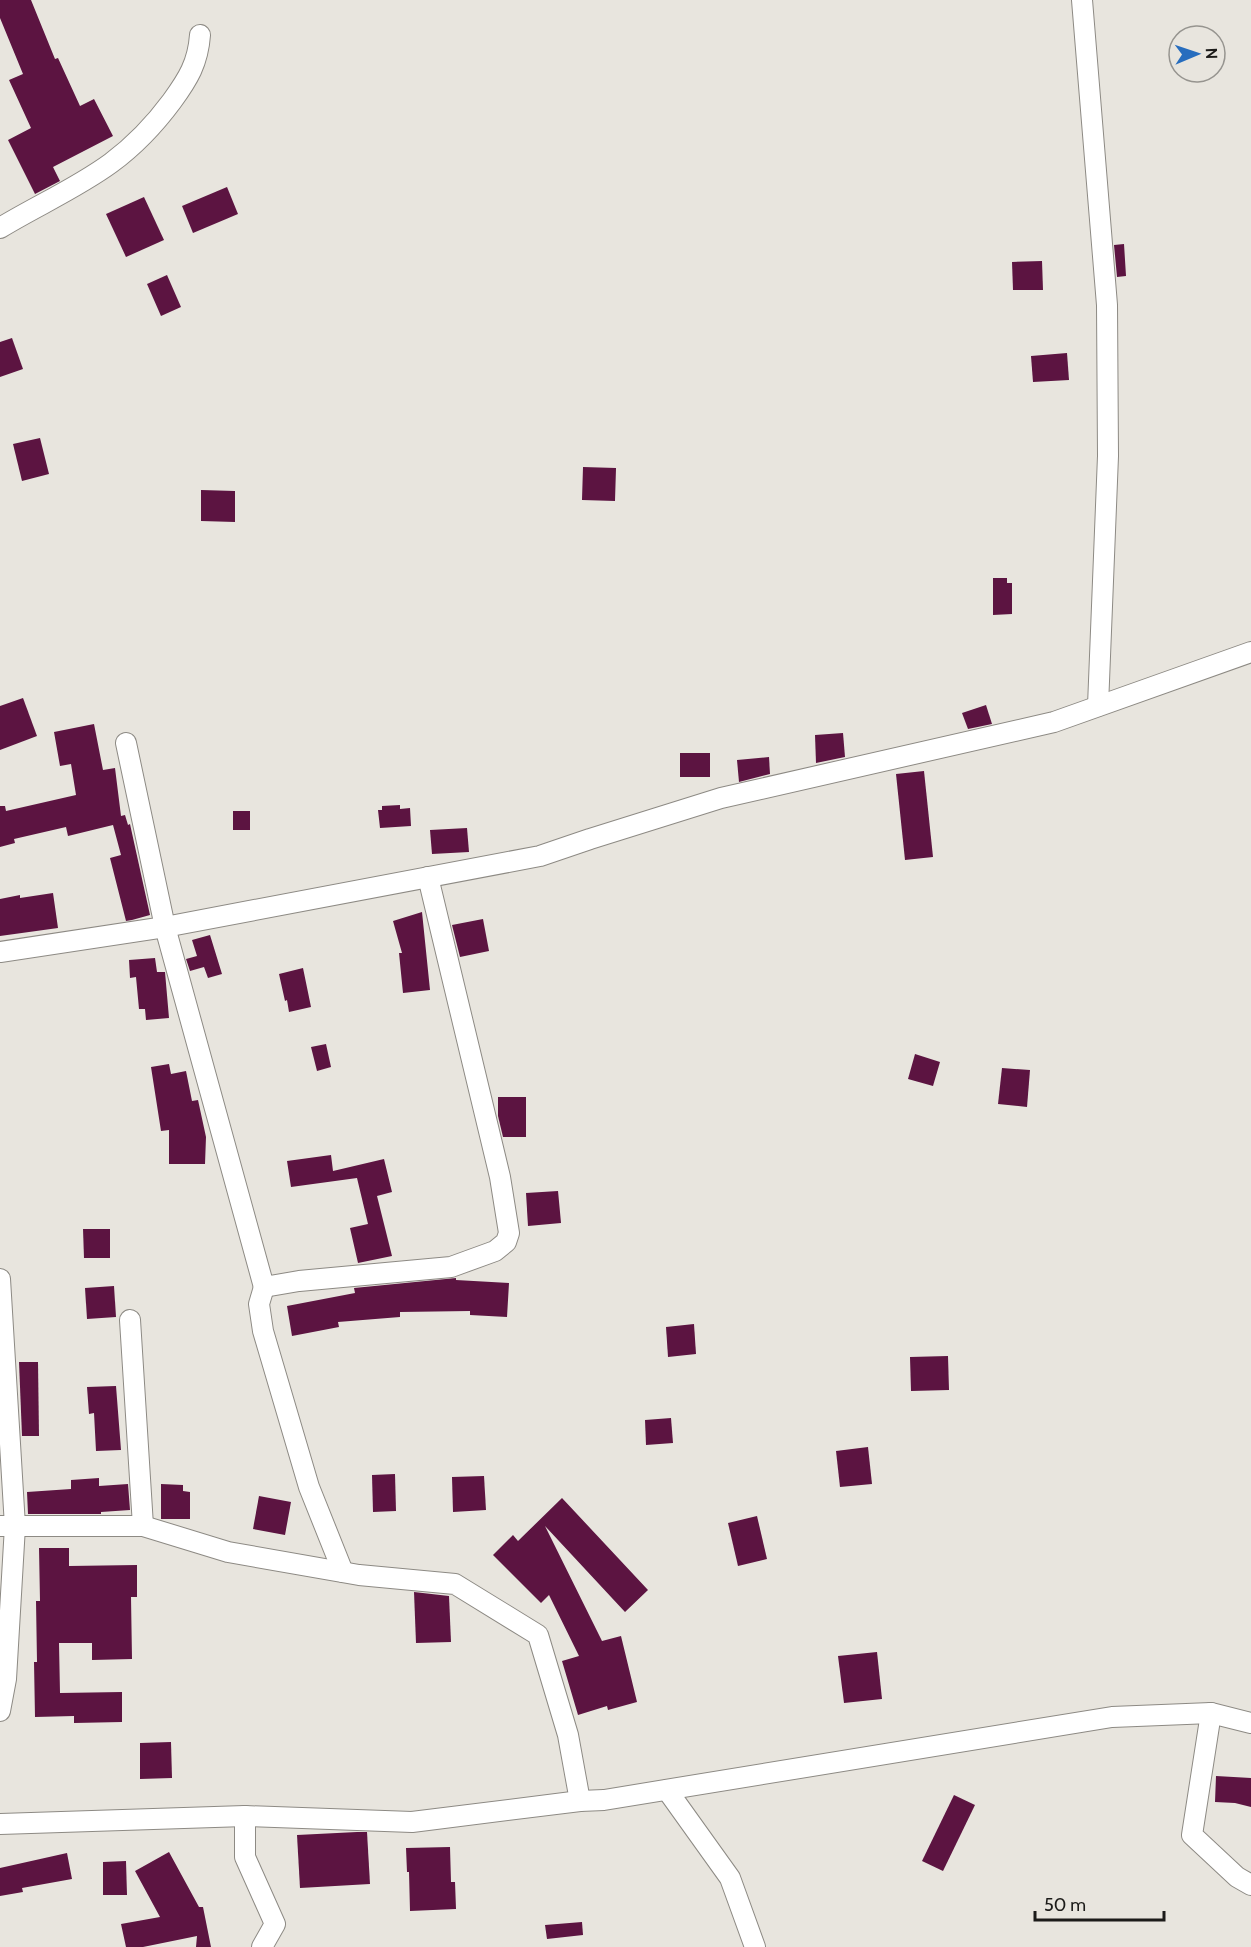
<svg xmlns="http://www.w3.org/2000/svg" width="1251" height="1947" viewBox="0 0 1251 1947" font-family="Cabin,sans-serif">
<rect width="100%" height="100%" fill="#e8e5de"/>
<g fill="#5c1441">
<path d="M0,0H31L55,59L58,58L80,106L94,99L113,136L53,167L60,181L35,194L8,140L31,128L9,80L23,74L0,18Z"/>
<path d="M227,187L238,214L193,233L182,206Z"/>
<path d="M144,197L164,240L126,257L106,214Z"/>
<path d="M1124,244L1126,276L1117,277L1114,245Z"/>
<path d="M1042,261L1043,290H1013L1012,262Z"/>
<path d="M167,275L181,307L161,316L147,284Z"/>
<path d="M12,338L23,369L0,377V342Z"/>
<path d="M1067,353L1069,380L1033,382L1031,356Z"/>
<path d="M40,438L49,474L22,481L13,444Z"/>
<path d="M583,467L616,468L615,501L582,500Z"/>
<path d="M201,490L235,491V522L201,521Z"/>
<path d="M993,578H1007V583H1012V614L993,615Z"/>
<path d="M23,698L37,736L0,750V706Z"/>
<path d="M986,705L992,724L968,729L962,713Z"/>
<path d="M94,724L103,770L115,768L121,816L125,815L128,825L130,824L150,915L132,920L126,921L110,858L121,855L113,825L68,836L66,827L14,839L15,843L0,847V806H5L6,811L76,795L71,764L60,766L54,732Z"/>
<path d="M843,733L845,757L816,763L815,735Z"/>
<rect x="680" y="753" width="30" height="24"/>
<path d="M769,757L770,774L739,782L737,760Z"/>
<path d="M924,771L933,857L905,860L896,774Z"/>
<path d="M400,805V809L410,808L411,826L380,828L378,810H382V806Z"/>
<rect x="233" y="811" width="17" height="19"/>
<path d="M467,828L469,852L432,854L430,830Z"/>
<path d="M53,893L58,928L0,936V899L20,895V898Z"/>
<path d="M422,912L430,990L403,993L399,953H402L393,921Z"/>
<path d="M483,919L489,951L460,957L452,925Z"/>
<path d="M210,935L222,974L208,978L204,967L190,971L186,959L197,956L192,940Z"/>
<path d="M155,958L157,972H165L169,1018L146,1020L145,1009H139L136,977L130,978L129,960Z"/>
<path d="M303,968L311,1007L289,1012L287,1000L285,1001L279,974Z"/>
<path d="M326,1044L331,1067L317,1071L311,1047Z"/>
<path d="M915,1054L940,1062L933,1086L908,1079Z"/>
<path d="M169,1064L171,1074L186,1071L192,1101L198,1100L206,1137L205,1164H169V1130L161,1131L151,1067Z"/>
<path d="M1002,1068L1030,1070L1027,1107L998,1104Z"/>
<path d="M498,1097H526V1137H503L498,1116Z"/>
<path d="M331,1155L333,1171L384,1159L392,1192L377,1196L392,1256L358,1263L350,1228L368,1224L357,1178L291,1187L287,1161Z"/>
<path d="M558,1191L561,1223L528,1226L526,1193Z"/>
<path d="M83,1229H110V1258H84Z"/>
<path d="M456,1278V1280L509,1283L507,1317L470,1315V1311L400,1312V1317L338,1322L339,1327L292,1336L287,1306L355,1293L354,1288Z"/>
<path d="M114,1286L116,1317L87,1319L85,1288Z"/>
<path d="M694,1324L696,1354L668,1357L666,1327Z"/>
<path d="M948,1356L949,1390L911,1391L910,1357Z"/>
<path d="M19,1362H38L39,1436H22Z"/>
<path d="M116,1386L121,1450L96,1451L94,1413L89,1414L87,1387Z"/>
<path d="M671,1418L673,1443L646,1445L645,1420Z"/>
<path d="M868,1447L872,1484L840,1487L836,1451Z"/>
<path d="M395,1474L396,1511L373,1512L372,1475Z"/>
<path d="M484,1476L486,1510L453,1512L452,1477Z"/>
<path d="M99,1478V1486L128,1484L130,1510L101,1512V1514H28L27,1492L71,1489V1480Z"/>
<path d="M161,1484L183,1485V1491L190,1492V1519H161Z"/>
<path d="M259,1496L291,1502L285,1535L253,1529Z"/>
<path d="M562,1498L648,1590L625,1612L545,1526L602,1641L621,1636L637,1702L608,1710L607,1706L578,1715L562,1661L579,1656L549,1595L541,1603L493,1555L513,1535L518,1541Z"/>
<path d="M757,1516L767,1559L738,1566L728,1523Z"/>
<path d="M39,1548H69V1566L137,1565V1597H131L132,1659L92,1660V1643H59L60,1693L122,1692V1722L74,1723V1716L35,1717L34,1662H37L36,1601H40Z"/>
<path d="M414,1592L449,1596L451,1642L416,1643Z"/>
<path d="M877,1652L882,1699L844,1703L838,1656Z"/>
<path d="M171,1742L172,1778L140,1779V1743Z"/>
<path d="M1216,1776L1251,1778V1807L1235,1803L1215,1802Z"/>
<path d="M954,1795L975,1805L943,1871L922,1861Z"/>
<path d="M357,1832H367L370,1884L300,1888L297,1835Z"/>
<path d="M450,1847L451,1882H455L456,1909L410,1911L409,1872H407L406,1848Z"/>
<path d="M169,1852L199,1907H203L211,1947H196L197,1936L143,1947H126L121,1924L160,1917L135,1871Z"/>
<path d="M67,1853L72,1879L22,1888L23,1892L0,1896V1868Z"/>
<path d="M126,1861L127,1895H103V1862Z"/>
<path d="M582,1922L583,1935L547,1939L545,1925Z"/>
</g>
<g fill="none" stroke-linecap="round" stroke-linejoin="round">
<defs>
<g id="minor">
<path d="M1082,0L1107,305L1108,456L1098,706"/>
<path d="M0,228C36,206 77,188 111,163C134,146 155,124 172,101C188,79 198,63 200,35"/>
<path d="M126,743L165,927L264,1287L299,1281L451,1267L495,1251L506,1242L509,1233L500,1177L428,877"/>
<path d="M0,952L165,927L540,856L590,839L721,798L1054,722L1251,652"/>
<path d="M0,1279L15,1526L6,1679L0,1711"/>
<path d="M264,1287L259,1304L263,1331L309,1487L343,1572"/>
<path d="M130,1320L143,1526"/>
<path d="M0,1526H143L228,1552L359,1575L455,1584L538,1635L568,1735L580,1801"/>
<path d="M1211,1713L1192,1835L1237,1877L1251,1885"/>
<path d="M667,1790L730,1878L755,1947"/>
<path d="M245,1816V1857L275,1924L262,1947"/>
<path d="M0,1824L245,1816L412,1822L580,1801L604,1800L1112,1717L1211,1713L1251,1723"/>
</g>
</defs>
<use href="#minor" stroke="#8d8a84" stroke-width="22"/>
<use href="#minor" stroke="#fff" stroke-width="20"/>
</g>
<g transform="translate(1197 54) rotate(88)"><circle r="28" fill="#e8e5de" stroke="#96948f" stroke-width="1.5"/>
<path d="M0-4.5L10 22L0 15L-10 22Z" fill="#276dbe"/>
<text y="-9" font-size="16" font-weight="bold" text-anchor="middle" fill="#1c1b19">N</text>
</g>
<path d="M1035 1911v9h129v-9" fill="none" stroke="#1c1b19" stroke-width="3"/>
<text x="1044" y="1911" font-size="18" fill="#1c1b19" stroke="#e8e5de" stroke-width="4.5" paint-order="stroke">50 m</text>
</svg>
